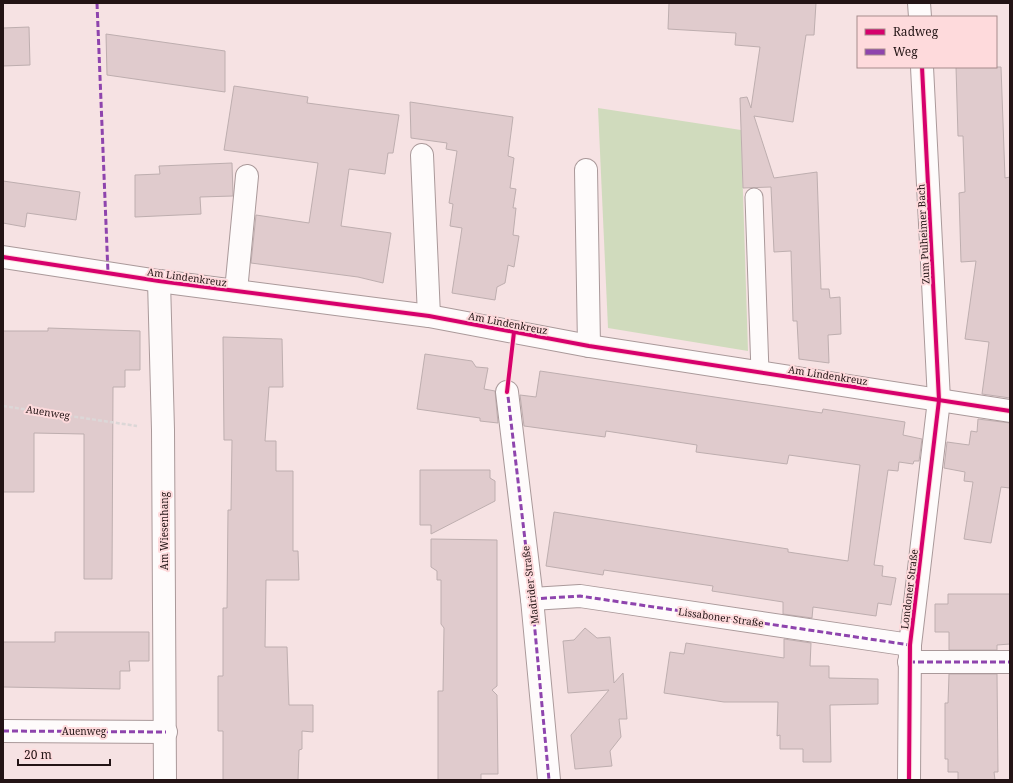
<svg xmlns="http://www.w3.org/2000/svg" width="1013" height="783" viewBox="0 0 1013 783" font-family="'Noto Serif',serif">
<rect width="100%" height="100%" fill="#f6e2e3"/>
<path fill="#d0dbbd" d="M598,108L741,130L748,351L608,328Z"/>
<g fill="#e0cbcd" stroke="#beaeaf">
<path d="M669,3H816L814,35H806L793,122L754,116L774,178L817,172L821,289H829L830,298L840,297L841,334L828,335L829,363L799,359L797,321H793L791,251L774,252L771,187L743,188L740,98L747,97L751,108L760,47L735,45L736,33L668,29Z"/>
<path d="M29,27L30,65L3,66V28Z"/>
<path d="M106,34L225,51V92L107,75Z"/>
<path d="M956,67H1001L1005,178L1010,177V398L982,394L989,342L965,339L976,261L961,262L959,193L965,192L963,136H958Z"/>
<path d="M234,86L308,97L307,103L399,115L393,153H388L385,174L349,169L341,226L391,233L383,283L358,277L251,263L256,215L309,223L318,163L224,150Z"/>
<path d="M410,102L513,117L508,156L514,158L510,188L516,189L513,208H516L513,235L519,236L514,267L508,265L505,283L497,287L495,300L452,293L462,228L450,226L453,204L449,203L457,151L446,149L447,143L411,138Z"/>
<path d="M232,163L233,196L200,197L201,214L135,217V175L160,174L159,166Z"/>
<path d="M3,181L80,192L76,220L27,213L25,227L3,223Z"/>
<path d="M48,328L140,331V370H125V387H113L112,579H84V434L34,433V492H3V331H48Z"/>
<path d="M223,337L282,339L283,387H269L265,441H276V471H293V551H298L299,580H266L265,647H287L289,705H313V732L302,731V749L299,750L298,780H223V731H218V676H223V608H227L228,510H231L232,440H224Z"/>
<path d="M425,354L472,361L476,367L488,368L484,389L495,391L498,423L480,421V418L417,409Z"/>
<path d="M540,371L822,413L823,409L905,422L903,435L922,439L919,461H914L913,464L899,462L898,471L888,470L874,565L883,566L882,576L896,578L891,605L878,603L876,616L813,607L812,618L783,614V602L712,591L713,586L604,570L603,575L546,566L554,512L788,549V552L848,561L860,465L789,455L787,464L696,452L697,445L606,431L605,437L524,426L520,395L536,397Z"/>
<path d="M978,419L1010,423V488L1001,487L991,543L964,539L973,482L964,481L965,472L944,468L947,442L969,445L971,431L977,432Z"/>
<path d="M420,470H490V478L495,481V501L431,534V525H420Z"/>
<path d="M431,539L497,540V686L492,690L497,695L498,774H481V780H438V691H443L444,628L441,624V580H437V571L431,567Z"/>
<path d="M948,594H1010V644L997,645V650H949V632H935V604H948Z"/>
<path d="M585,628L597,638L610,637L614,683L623,673L627,719H619L621,737L610,751L612,766L575,769L571,735L609,690L568,693L563,641L574,640Z"/>
<path d="M55,632H149V661H129L130,671H120V689L3,687V642H55Z"/>
<path d="M784,639L811,643L810,666H829V678L878,679V704L830,705L831,762H803V749H780V735L777,736L778,702H724L664,693L670,652L684,654L686,643L784,658Z"/>
<path d="M949,674H997L998,772H994L995,780H958V772H948V759H945V703H948Z"/>
</g>
<g fill="none" stroke-linecap="round" stroke-linejoin="round">
<defs>
<path id="lane" d="M754,197L760,372"/>
<g id="street">
<path d="M919,3L920,17"/>
<path d="M422,155L429,316"/>
<path d="M586,170L589,346"/>
<path d="M3,257L159,281L429,316L589,346L1010,411"/>
<path d="M159,281L163,430L165,780"/>
<path d="M236,291L247,176"/>
<path d="M507,392L532,599L549,780"/>
<path d="M532,599L580,596L910,645"/>
<path d="M909,662H1010"/>
<path d="M3,731L166,732"/>
<path d="M909,780L910,645L939,400L922,67"/>
</g>
</defs>
<use href="#lane" stroke="#aa999a" stroke-width="19"/>
<use href="#street" stroke="#aa999a" stroke-width="24"/>
<path stroke="#dcd7d7" stroke-width="2.5" stroke-dasharray="4 2" stroke-linecap="butt" d="M3,406L137,426"/>
<use href="#lane" stroke="#fefbfb" stroke-width="17"/>
<use href="#street" stroke="#fefbfb" stroke-width="22"/>
<g stroke="#8e44ad" stroke-width="3" stroke-dasharray="6 3" stroke-linecap="butt">
<path d="M97,3L108,273"/>
<path d="M507,388L532,599L549,780"/>
<path d="M532,599L580,596L910,645"/>
<path d="M909,662H1010"/>
<path d="M3,731L166,732"/>
</g>
<defs>
<g id="cycleway">
<path d="M3,257L159,281L429,316L589,346L1010,411"/>
<path d="M507,392L514,332"/>
<path d="M909,780L910,645L939,400L922,67"/>
</g>
</defs>
<use href="#cycleway" stroke="#fedadc" stroke-width="6"/>
<use href="#cycleway" stroke="#d6006c" stroke-width="4"/>
</g>
<g text-anchor="middle" dominant-baseline="central" stroke-width="4" stroke-linejoin="round" paint-order="stroke">
<g font-size="10" fill="#231415" stroke="#fedadc">
<text transform="translate(923 234) rotate(-93)">Zum Pulheimer Bach</text>
<text transform="translate(187 277) rotate(8)">Am Lindenkreuz</text>
<text transform="translate(508 323) rotate(11)">Am Lindenkreuz</text>
<text transform="translate(828 375) rotate(9)">Am Lindenkreuz</text>
<text transform="translate(48 412) rotate(9)">Auenweg</text>
<text transform="translate(164 531) rotate(-90)">Am Wiesenhang</text>
<text transform="translate(530 585) rotate(-97)">Madrider Straße</text>
<text transform="translate(909 589) rotate(-83)">Londoner Straße</text>
<text transform="translate(721 617) rotate(8)">Lissaboner Straße</text>
<text x="84" y="731">Auenweg</text>
</g>
</g>
<rect width="1013" height="783" fill="none" stroke="#231415" stroke-width="8"/>
<rect x="857" y="16" width="140" height="52" fill="#fedadc" stroke="#a68b8c"/>
<rect x="865" y="29" width="20" height="6" fill="#d6006c" stroke="#a68b8c"/>
<text x="893" y="36" font-size="12" fill="#231415">Radweg</text>
<rect x="865" y="49" width="20" height="6" fill="#8e44ad" stroke="#a68b8c"/>
<text x="893" y="56" font-size="12" fill="#231415">Weg</text>
<path d="M18 759v6h92v-6" fill="none" stroke="#231415" stroke-width="2"/>
<text x="24" y="759" font-size="12" fill="#231415" stroke="#fedadc" stroke-width="3" paint-order="stroke">20 m</text>
</svg>
